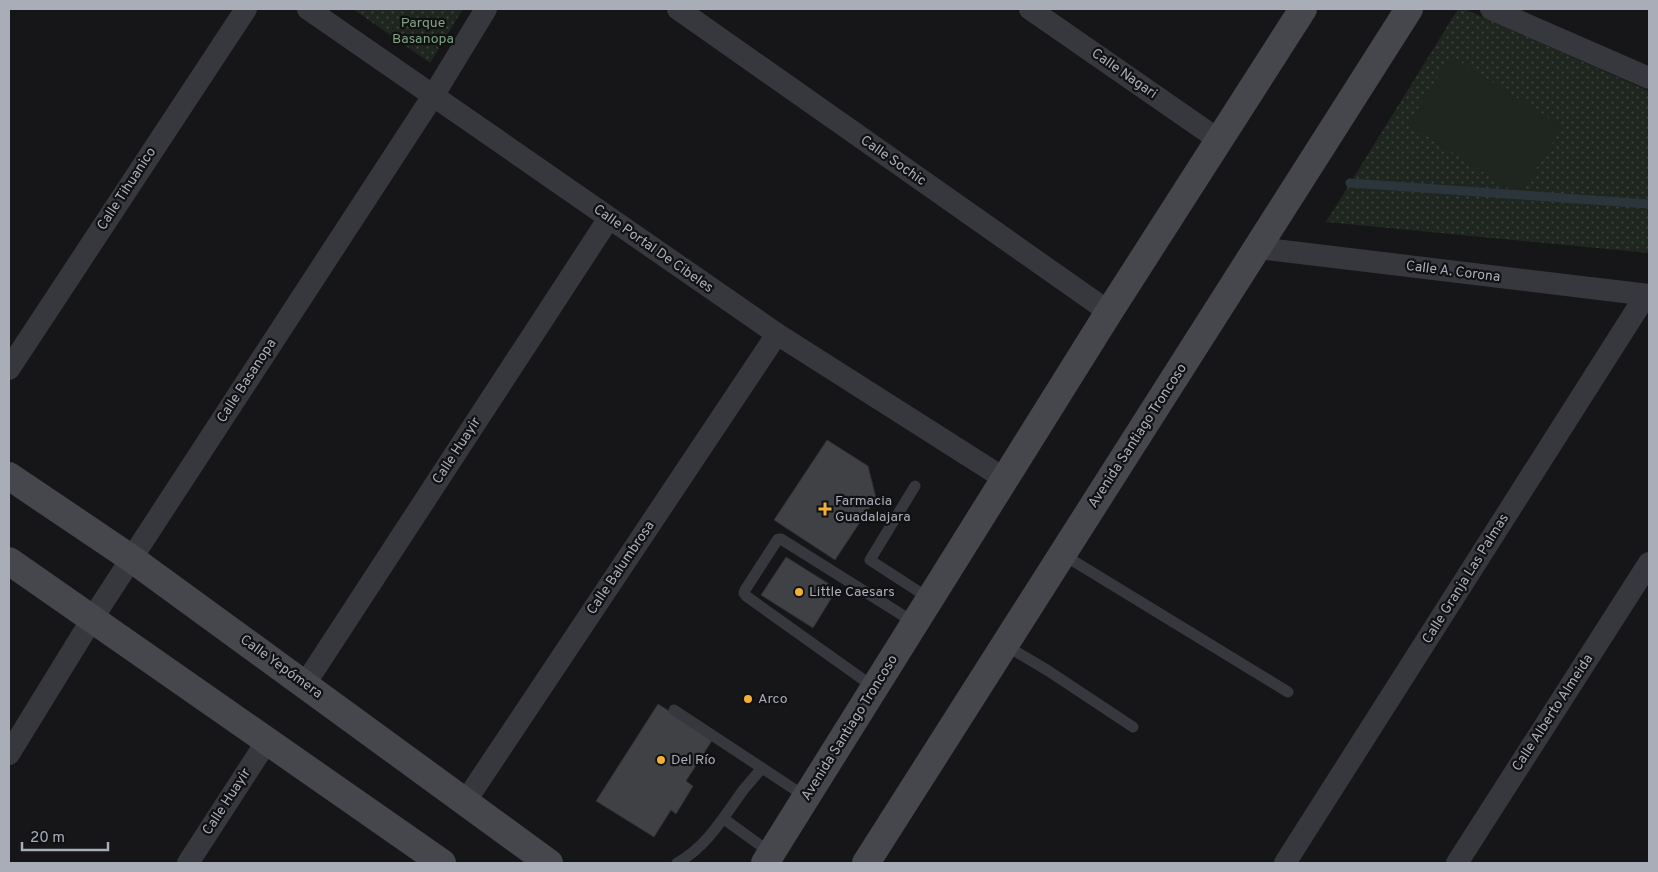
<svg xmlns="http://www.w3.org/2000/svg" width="1658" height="872" viewBox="0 0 1658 872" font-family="Overpass,sans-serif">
<defs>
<pattern id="park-dots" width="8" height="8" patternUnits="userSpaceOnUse" patternTransform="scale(1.25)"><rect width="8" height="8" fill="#1e261f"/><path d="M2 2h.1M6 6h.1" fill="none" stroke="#3c433d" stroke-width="1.8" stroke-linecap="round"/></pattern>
</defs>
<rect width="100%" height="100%" fill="#161618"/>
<g fill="url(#park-dots)">
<path d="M353,9H463L430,63Z"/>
<path d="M1458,9H1464L1649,91V253L1326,222Z"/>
</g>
<path fill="#1e261f" d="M1451,56L1563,127L1519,195L1408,124Z"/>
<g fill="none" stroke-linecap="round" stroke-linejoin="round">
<path stroke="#2c353c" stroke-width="9" d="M1350,183L1649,204"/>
</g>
<g fill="#404145" stroke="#303034">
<path d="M827,440L868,466L876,498L835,560L774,520Z"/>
<path d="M786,557L837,589L813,628L761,595Z"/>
<path d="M658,704L713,739L686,781L693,786L676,814L671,810L654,837L596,801Z"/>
</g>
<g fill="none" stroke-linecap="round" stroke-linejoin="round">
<g stroke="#37383d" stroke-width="11">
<path d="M915,486L870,560L930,599"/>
<path d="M1062,554L1288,692"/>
<path d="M1005,645L1047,670L1133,727"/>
<path d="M875,688L746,596L744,593L745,590L778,539H781L915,623"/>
<path d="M674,710L806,797"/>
<path d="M724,819L771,853"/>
<path d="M677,863C707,847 725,815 744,789C750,782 756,775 762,768"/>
</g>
<g stroke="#37383d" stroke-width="22">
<path d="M308,9L777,334L1005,479"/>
<path d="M678,9L1109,312"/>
<path d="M1030,9L1219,140"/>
<path d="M1491,9L1649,78"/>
<path d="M1258,248L1649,295"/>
<path d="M9,369L246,9"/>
<path d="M305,684L609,218"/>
<path d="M9,754L92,619L433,96L486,9"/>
<path d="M465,802L777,334"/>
<path d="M188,863L267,741"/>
<path d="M1285,863L1646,295"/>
<path d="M1457,863L1649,563"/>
</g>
<g stroke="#45474d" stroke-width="28">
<path d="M9,476L132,559L549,863"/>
<path d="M9,561L442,863"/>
<path d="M765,863L1109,312L1303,9"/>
<path d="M866,863L1409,9"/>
</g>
</g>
<g fill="#f2b134" stroke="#111113" stroke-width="2">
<path d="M822.5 501.5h5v5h5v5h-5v5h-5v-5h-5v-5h5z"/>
<circle cx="799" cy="592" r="5"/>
<circle cx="748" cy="699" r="5"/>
<circle cx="661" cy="760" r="5"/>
</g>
<g text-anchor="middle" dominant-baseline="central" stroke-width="4.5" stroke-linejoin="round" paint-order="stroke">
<g font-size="14" fill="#7fa381" stroke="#111113">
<text x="423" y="23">Parque<tspan x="423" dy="16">Basanopa</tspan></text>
</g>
<g font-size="14" fill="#a8adb8" stroke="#111113">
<text transform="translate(1124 74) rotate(35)">Calle Nagari</text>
<text transform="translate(893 161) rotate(35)">Calle Sochic</text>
<text transform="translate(127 189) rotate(-57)">Calle Tihuanico</text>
<text transform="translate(653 249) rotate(35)">Calle Portal De Cibeles</text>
<text transform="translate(1453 272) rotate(7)">Calle A. Corona</text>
<text transform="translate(247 381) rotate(-57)">Calle Basanopa</text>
<text transform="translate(1138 436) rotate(-57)">Avenida Santiago Troncoso</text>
<text transform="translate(457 451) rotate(-57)">Calle Huayir</text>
<text transform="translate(621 568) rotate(-56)">Calle Balumbrosa</text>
<text transform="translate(1466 579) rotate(-58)">Calle Granja Las Palmas</text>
<text transform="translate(281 667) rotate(36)">Calle Yepómera</text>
<text transform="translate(1553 713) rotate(-57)">Calle Alberto Almeida</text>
<text transform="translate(850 728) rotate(-58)">Avenida Santiago Troncoso</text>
<text transform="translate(227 802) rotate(-57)">Calle Huayir</text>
</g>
<g font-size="14" fill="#a8adb8" stroke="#111113" text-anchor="start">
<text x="835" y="501">Farmacia<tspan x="835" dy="16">Guadalajara</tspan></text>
<text x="809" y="592">Little Caesars</text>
<text x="758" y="699">Arco</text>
<text x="671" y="760">Del Río</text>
</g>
</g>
<rect width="1658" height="872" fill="none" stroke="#a8adb8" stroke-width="20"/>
<path d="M22 842v8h86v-8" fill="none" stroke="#a8adb8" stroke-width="2.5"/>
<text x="30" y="842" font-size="15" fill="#a8adb8" stroke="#111113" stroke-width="4" paint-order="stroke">20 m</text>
</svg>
